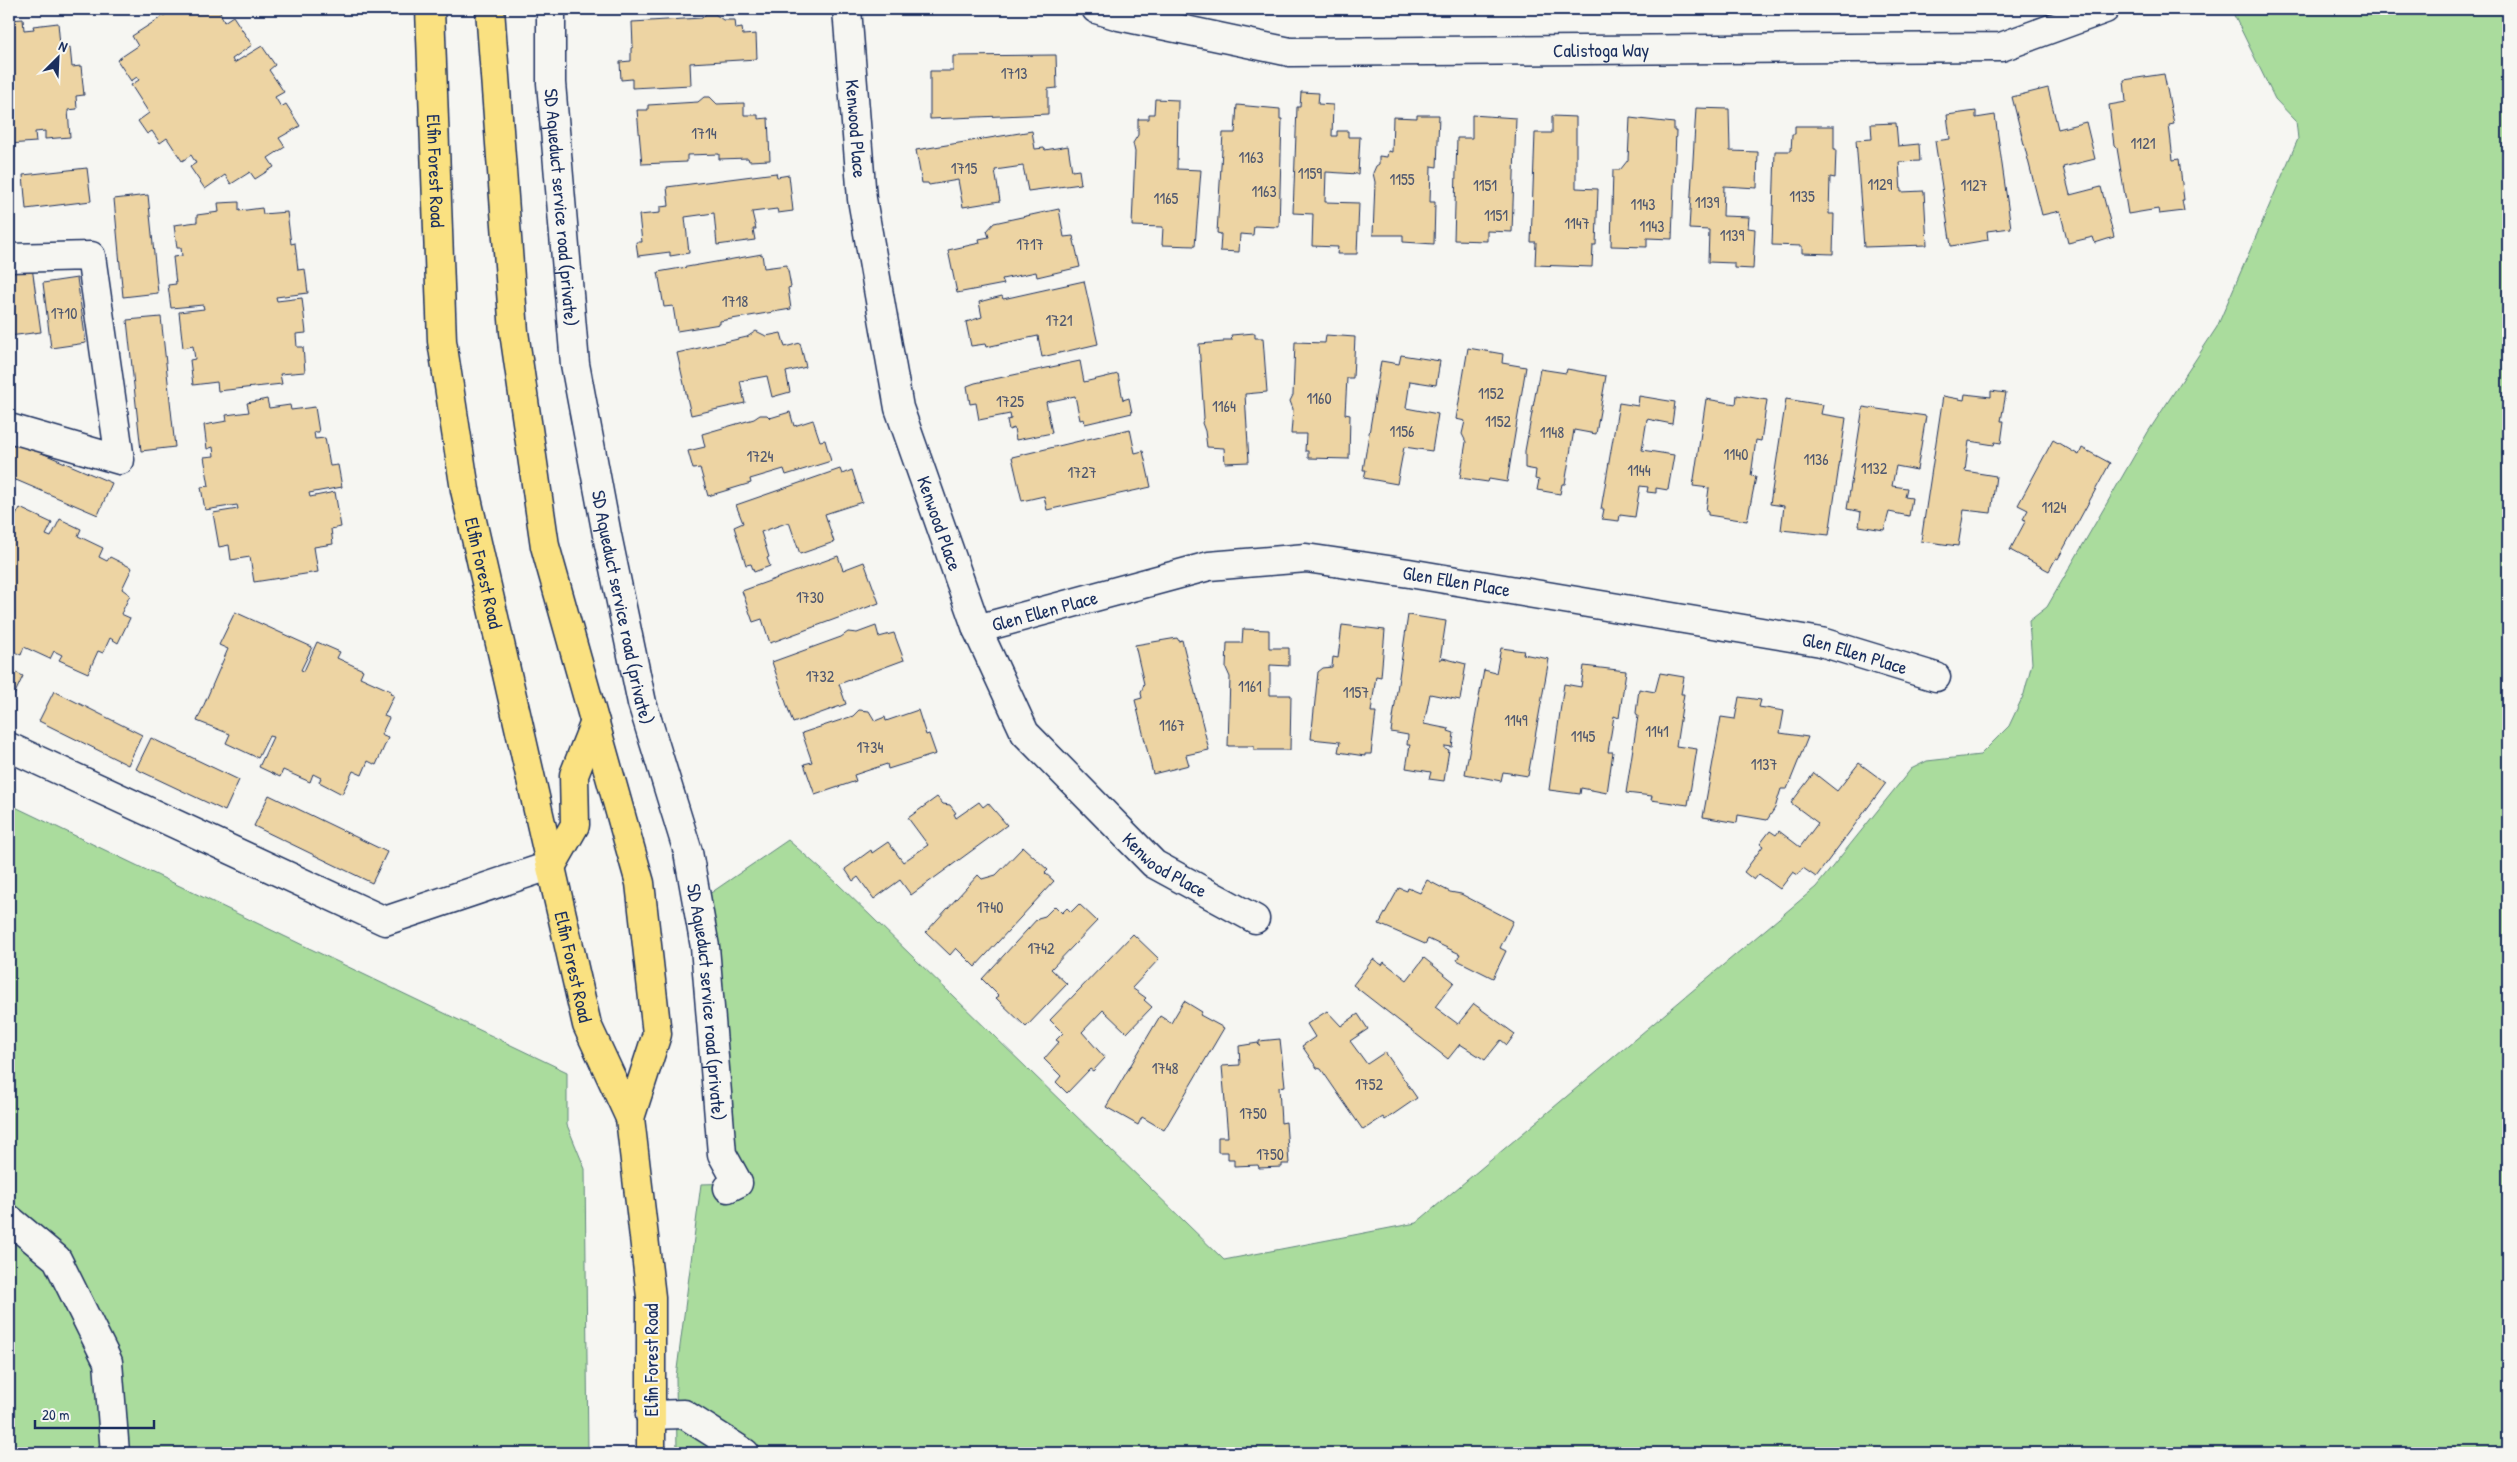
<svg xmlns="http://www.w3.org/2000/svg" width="2517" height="1462" viewBox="0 0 2517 1462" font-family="'Patrick Hand',sans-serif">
<rect width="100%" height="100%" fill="#f6f6f2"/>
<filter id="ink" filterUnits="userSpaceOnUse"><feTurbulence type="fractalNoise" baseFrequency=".02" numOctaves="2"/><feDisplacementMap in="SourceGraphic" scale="10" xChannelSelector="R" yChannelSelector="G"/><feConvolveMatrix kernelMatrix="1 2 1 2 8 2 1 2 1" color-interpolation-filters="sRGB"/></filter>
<g filter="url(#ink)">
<g fill="#aadc9d" stroke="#62867e">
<path d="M2231,9H2508V1453H677L676,1377L701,1184L738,1183L702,899L788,840L837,883L1224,1260L1416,1223L1816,887L1911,769L1927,761L1980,755L2009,726L2024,694L2032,663L2029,621L2047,607L2148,432L2217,327L2298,139L2296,121L2275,99Z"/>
<path d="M9,804L567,1072V1125L585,1169L588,1453H9Z"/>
</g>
<g fill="#edd4a3" stroke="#1b2f5e">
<path d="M174,9H219L224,22L233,16L252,45L232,59L234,63L262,46L275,65L269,70L284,92L275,97L281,107L286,104L300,126L279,138L285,147L268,158L274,167L255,179L250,172L231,184L225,175L205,189L190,167L196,163L191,155L182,161L167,138L160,143L152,131L147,134L138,121L149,113L131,85L139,80L137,77L131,81L117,60L138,46L132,36Z"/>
<path d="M706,14H715L723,20H735L736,29L742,28L743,35L756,34L757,59L690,63L691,85L632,88V79L621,80L620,62L631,61V48L633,47L632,22L702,18Z"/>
<path d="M23,19L24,30L34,29L33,26L58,23L60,45L63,44L64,47H70L72,67L81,66L84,95L76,96L77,109L68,110L70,137L45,139V131L35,132L36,142L9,144V20Z"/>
<path d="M1056,55L1057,88L1048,89V114L930,119V71H953V56Z"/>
<path d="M2164,74L2174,124L2169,125L2173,160L2179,159L2184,200H2182L2184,211L2159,214L2158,209L2128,214L2117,148L2114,145L2109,105L2126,102L2124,80Z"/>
<path d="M2048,88L2058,129L2086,122L2095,159L2063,167L2070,195L2101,187L2114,237L2095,243L2093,237L2068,243L2060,211L2042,215L2012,97Z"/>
<path d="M1301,92L1319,93L1318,104L1333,105L1332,136H1337V131H1348V137H1360L1358,174L1326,172L1325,202L1359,203L1357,254H1337L1338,247L1312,246L1313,214L1293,213L1297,107H1300Z"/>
<path d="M704,97H710L717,104L744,103V115H758V119L768,118L770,160L749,161L748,158L719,159V154L687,155V162L642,164L637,110H648V105L698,102Z"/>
<path d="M1155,99L1178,100L1177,169L1201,170L1195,246L1162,245L1163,227L1132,226L1135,152L1133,143L1138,135V119H1149V114H1154Z"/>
<path d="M1237,105L1280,109V119H1282L1279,227L1254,226L1253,235L1240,234L1239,252L1220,251L1221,234L1217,233L1223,133H1235Z"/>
<path d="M1696,108L1729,109L1730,151L1758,152L1757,188L1724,186L1723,216L1749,217L1748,228L1755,229L1753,269L1734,268V263L1708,262L1709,230L1689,229Z"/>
<path d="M1976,111V118L1995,115L2011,228L1987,231L1988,240L1951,246L1935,141L1950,139L1947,115Z"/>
<path d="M1417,115H1439L1437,167L1431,166L1430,202H1435L1434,244L1403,242V235H1373L1375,182L1373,173L1376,166L1379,164V156L1387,157L1388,151L1392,152L1393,117L1417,118Z"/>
<path d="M1472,115L1516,118L1512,232L1487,231V241L1454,240L1457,138H1472Z"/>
<path d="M1552,116L1576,117V188L1598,189L1596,245H1593L1592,267L1535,265L1536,242H1531L1535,133H1552Z"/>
<path d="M1630,118L1674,123V131H1676L1672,239L1647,238V247L1611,246L1613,170H1620L1628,160Z"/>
<path d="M1896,123L1898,146L1919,144L1920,161L1899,162L1901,192L1924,191L1927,245L1864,247L1856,140L1872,139L1871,124Z"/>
<path d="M1795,126H1834V149H1836L1835,178L1830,177L1829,214H1834L1833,254L1802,253V246L1772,245L1775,151H1791L1792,134H1795Z"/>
<path d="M1032,131L1035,149L1044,148L1045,150L1068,146L1072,171L1079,170L1081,184L1028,191L1023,166L995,170L1000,201L963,207L958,180L929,185L928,183H922L916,150Z"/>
<path d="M87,168L91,201L26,209L23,175Z"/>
<path d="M776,173L777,177L789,175L793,211L778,213L777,209L752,212L756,229H753L755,240L717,245L714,213L685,217L689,253L670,256V252L638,256L636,242H642L639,215L660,213V207L669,206L667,187Z"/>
<path d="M148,195L158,293L123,297L114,199Z"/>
<path d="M239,202V211L262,208L263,214L287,212L291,244L295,243L298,270L305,269L308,293L276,297L277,301L302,298L306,333L296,334L297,347H303L305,372L280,374L282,384L218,391L217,382L193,385L190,360L195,359L193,346L183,348L179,312L204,309L203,305L171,308L168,285L176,284L173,257L182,256L181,248H177L174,225L197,222V215L219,212L218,203Z"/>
<path d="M1059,209L1064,237L1073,236L1080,267L1037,277L1036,272L1002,279L1004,284L957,293L948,250L980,243L979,239L989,237L987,231L994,223Z"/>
<path d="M762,254L764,268L787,265L791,287L788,288L791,309L720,321V324L677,331L673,306L664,307L658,272Z"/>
<path d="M32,267L41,332L9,336V270Z"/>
<path d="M77,278L86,343L51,348L43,283Z"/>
<path d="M1084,281L1098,344L1042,357L1038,336L986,347L985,344L971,346L966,322L982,317L979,302L1002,296L1003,299Z"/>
<path d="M161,317L175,447L141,451L127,320Z"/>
<path d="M756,331L766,336L781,333L785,347L800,343L806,367L786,372L790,392L772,397L767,376L740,381L745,403L691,415L677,353L747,337Z"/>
<path d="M1255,333V338H1263L1267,392L1245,394L1249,462L1225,463L1224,448L1207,447L1205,431L1202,423L1204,418L1199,344L1224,342V340H1232L1231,335Z"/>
<path d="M1326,335L1355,337L1353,378H1347L1345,414L1350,415L1349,459L1308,458V451H1305L1306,434H1291L1293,409L1290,401L1293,395L1295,342L1325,343Z"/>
<path d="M1468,348L1503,354L1502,363L1526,367L1507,482L1489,479L1488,482L1460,478L1466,442L1462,434L1465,421L1456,419Z"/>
<path d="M1401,355L1440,361L1436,385L1410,381L1406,408L1438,414L1432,451L1404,447L1397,484L1364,478L1366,470H1363L1381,361L1399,364Z"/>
<path d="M1080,361L1084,382L1118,374L1123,400L1129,398L1132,413L1085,424L1084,419L1080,420L1075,396L1046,402L1052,433L1016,440L1014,428L1009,430L1007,420L1011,419L1010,414L979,420L976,403L970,404L967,386L975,383Z"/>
<path d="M1540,369L1566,373L1567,369L1606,376L1596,434L1574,430L1565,484H1562L1560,494L1537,490L1539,480L1535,479L1536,470L1525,468V451Z"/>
<path d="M1991,391L2006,393L2001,421H2004L2001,443L1995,442L1994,445L1969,441L1965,471L1996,476L1991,513L1964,510L1958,546L1921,541L1943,396L1964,400L1965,394L1991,397Z"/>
<path d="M1737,395L1767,400L1761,441L1756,440L1751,476L1756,477L1747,521L1708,515V512L1706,511L1709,488L1693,486L1706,399L1736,404Z"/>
<path d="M1639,396L1675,402L1672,424L1647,419L1642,450L1674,455L1668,490L1656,488V493L1647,492L1648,487L1640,486L1635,517L1620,515L1619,521L1602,519L1604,509H1601L1619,403L1638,406Z"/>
<path d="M267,399L269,408L290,405L291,410L315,407L319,432H314L315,439L325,438L330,466L338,465L342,487L309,493L310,497L335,492L341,527L331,529L333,544L314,547L318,572L254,582L250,557L231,560L229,545L219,547L213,513L238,509L237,505L205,510L201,487L209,486L204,457L214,456L213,447L207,449L204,425L227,421L226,415L249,412L247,403Z"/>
<path d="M1786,399L1823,405L1821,414L1846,418L1829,535L1781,530L1784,506L1770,504Z"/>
<path d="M1863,407L1926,416L1917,470L1896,466L1892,486L1907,488L1905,497L1912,498L1909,516L1889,512L1884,530L1859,526L1861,512L1847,509Z"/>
<path d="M790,412L794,426L813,420L820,441L825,440L831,461L786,475L784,469L750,479L751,483L708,496L700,468L693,469L688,451L705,447L702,434L754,419L760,415H767L770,418Z"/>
<path d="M1130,429L1135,453L1143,451L1151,487L1047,510L1044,496L1022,501L1012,457Z"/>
<path d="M9,439L112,483L98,515L9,477Z"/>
<path d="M2053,440L2079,455L2082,448L2110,463L2058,559L2056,558L2049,571L2010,550L2026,520L2023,519L2028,510L2018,505Z"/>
<path d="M840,469L842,474L852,470L862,502L825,514L834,542L800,554L789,522L761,532L769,557L767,558L770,566L754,572L751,564L746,565L734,527L743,523L736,505Z"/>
<path d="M20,508L52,523L46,535L51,537L60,519L81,529L78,536L103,548L99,557L107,561L110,557L132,568L122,589L130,595L121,614L130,618L118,643L110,638L103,653L98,651L88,673L59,660L62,655L54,651L50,659L24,647L21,655L9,649V514L15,517Z"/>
<path d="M838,556L843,570L864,562L879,603L770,643L762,619L753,622L742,591Z"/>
<path d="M235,612L312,647L301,670L304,671L317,642L340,652L337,658L363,670L360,677L391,691L390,694L394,695L384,716L389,718L381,735L388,738L376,765L368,761L362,775L353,771L342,794L319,782L321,778L313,774L310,782L283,770L280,777L259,767L273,737L269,736L258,758L226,743L230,734L197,721L228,649L219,645Z"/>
<path d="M1408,615L1446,621L1440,660L1443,658L1466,664L1460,700L1430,694L1424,724L1449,729L1448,731L1454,733L1452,747L1445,746V749L1449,750L1444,781L1429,779L1431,772L1406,768L1410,745H1407L1408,735L1391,732Z"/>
<path d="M1342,625L1385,630L1381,677L1376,676L1371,712H1376L1371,754H1365V756L1338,752L1340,742L1311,739L1318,672L1323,668L1332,667L1333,657L1338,658Z"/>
<path d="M876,626L879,637L894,633L904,660L839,684L846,704L793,723L772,662L841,637L848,632L857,633Z"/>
<path d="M1243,629L1269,630V648H1289V666L1270,665V695H1291L1290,750H1254V746H1228L1230,677L1226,668L1227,643H1242Z"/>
<path d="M1177,638L1179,641L1182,640L1209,750L1186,755L1189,765L1153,774L1135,700L1142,698L1141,693L1144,684L1135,645Z"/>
<path d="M1501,648L1524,651L1523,654L1549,659L1528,776L1503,772L1501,781L1465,774L1484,670L1496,673Z"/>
<path d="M1584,666L1626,671L1619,718L1614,716L1608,752H1613L1607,793L1581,788L1580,794L1549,790L1564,684L1581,687Z"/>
<path d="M9,669L23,676L9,706Z"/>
<path d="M1660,673L1684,677L1681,694H1684L1676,746L1697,749L1688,805L1651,800L1652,796L1626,793L1638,716L1636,713L1639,689L1655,692Z"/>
<path d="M54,691L142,735L128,765L39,721Z"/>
<path d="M1739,697L1761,700L1759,707L1784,711L1780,733L1808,737L1787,789H1781L1775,808L1767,820L1738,815L1737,823L1703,817L1721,717L1735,719Z"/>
<path d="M859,710L869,711L875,721L885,717L886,721L918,710L926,735L929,734L936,754L888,769L887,764L854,775L856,781L815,795L804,764L812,762L802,733L853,716Z"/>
<path d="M151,738L239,780L225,811L136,769Z"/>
<path d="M1859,763L1886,783L1816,877L1803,868L1798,875L1793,872L1780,889L1759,874L1754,880L1744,872L1763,846L1760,844L1770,831L1776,835L1779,831L1800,847L1818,823L1791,803L1814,773L1837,791Z"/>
<path d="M269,795L387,852L372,883L254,826Z"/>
<path d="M937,797L943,804L950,805L956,813L954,814L956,818L979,802L983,807L988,803L1007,825L911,895L900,880L874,899L858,877L853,881L845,869L871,850L872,853L888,842L903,862L928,845L908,818Z"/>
<path d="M1023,847L1048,870L1045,873L1054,881L975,967L956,948L950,955L926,932L978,875L982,879L996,875Z"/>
<path d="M1427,880L1450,892L1461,894L1513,921L1500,948L1506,951L1493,978L1457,960L1460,954L1428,939L1425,944L1379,924L1399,888L1407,891L1408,888L1420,893Z"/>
<path d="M1079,904L1097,921L1051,969L1067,984L1026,1027L996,998L999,996L982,979L1038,918L1045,916L1055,906L1062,913L1067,908L1071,912Z"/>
<path d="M1133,934L1159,959L1132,988L1146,998L1144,1000L1152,1007L1127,1033L1103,1010L1082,1032L1105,1058L1093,1071L1090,1069L1067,1093L1056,1082L1061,1076L1044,1059L1059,1042L1056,1040L1063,1033L1050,1020Z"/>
<path d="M1424,958L1454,982L1435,1007L1458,1024L1474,1004L1515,1034L1507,1045L1501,1040L1485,1060L1460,1044L1448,1059L1353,985L1373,959L1382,965L1384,962L1407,980Z"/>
<path d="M1184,1001L1202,1012L1200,1015L1224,1028L1164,1130L1142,1117L1138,1125L1106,1107L1160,1016L1171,1023Z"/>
<path d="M1327,1011L1341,1026L1358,1014L1368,1029L1350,1041L1367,1064L1385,1052L1417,1098L1385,1120L1383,1117L1363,1130L1321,1069L1317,1068L1302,1046L1315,1037L1307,1024Z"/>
<path d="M1280,1039L1285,1086L1279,1087L1281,1123L1286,1122L1289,1164H1282V1167L1259,1168L1258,1165L1234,1166V1159H1228V1152H1218V1137H1228L1222,1066L1240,1065L1239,1046L1258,1043L1259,1046V1041Z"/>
</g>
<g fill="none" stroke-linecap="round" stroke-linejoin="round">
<defs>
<g id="minor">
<path id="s1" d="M551,9V83L575,364L607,535L642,703L688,852L705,947L722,1154L738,1183L728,1188"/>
<path id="s2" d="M847,9L862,199L899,408L977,629L1025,733L1154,864L1255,919"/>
<path id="s3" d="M1096,9L1119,16L1290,52L2001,47L2105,9"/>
<path d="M9,258L91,256L120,460L9,428"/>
<path id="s4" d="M977,629L1209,566L1306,558L1409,573L1821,642L1936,677"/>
<path d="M9,747L385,921L552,865"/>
<path d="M9,1219L57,1259L108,1362L115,1453"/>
<path d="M650,1415L684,1414L745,1453"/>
</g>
<g id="major">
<path id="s5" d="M430,9L442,341L465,490L587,1025L630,1118L651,1297V1453"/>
<path d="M490,9L514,332L545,546L640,883L657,1034L630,1118"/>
<path d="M552,865L575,825L574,775L595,722"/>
</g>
</defs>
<use href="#minor" stroke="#1b2f5e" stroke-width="31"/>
<use href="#major" stroke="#1b2f5e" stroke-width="31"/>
<use href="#minor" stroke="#f6f6f2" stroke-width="28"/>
<use href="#major" stroke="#fae181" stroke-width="28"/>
</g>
</g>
<g text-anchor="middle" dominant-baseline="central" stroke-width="4" stroke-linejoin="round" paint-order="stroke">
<g font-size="16" fill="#50586f">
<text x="1014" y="73">1713</text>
<text x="704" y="133">1714</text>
<text x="2143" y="143">1121</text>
<text x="1251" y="157">1163</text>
<text x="964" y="168">1715</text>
<text x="1310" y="173">1159</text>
<text x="1402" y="179">1155</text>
<text x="1880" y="184">1129</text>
<text x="1485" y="185">1151</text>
<text x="1974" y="185">1127</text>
<text x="1264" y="191">1163</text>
<text x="1802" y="196">1135</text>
<text x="1166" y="198">1165</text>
<text x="1707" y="202">1139</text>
<text x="1643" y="204">1143</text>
<text x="1496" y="215">1151</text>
<text x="1577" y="223">1147</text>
<text x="1652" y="226">1143</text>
<text x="1732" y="235">1139</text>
<text x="1030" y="244">1717</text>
<text x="735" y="301">1718</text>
<text x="64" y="313">1710</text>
<text x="1059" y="320">1721</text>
<text x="1491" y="393">1152</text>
<text x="1319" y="398">1160</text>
<text x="1010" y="401">1725</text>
<text x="1224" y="406">1164</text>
<text x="1498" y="421">1152</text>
<text x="1402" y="431">1156</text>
<text x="1552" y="432">1148</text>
<text x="1736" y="454">1140</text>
<text x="760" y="456">1724</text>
<text x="1816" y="459">1136</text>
<text x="1874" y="468">1132</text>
<text x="1639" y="470">1144</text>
<text x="1082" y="472">1727</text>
<text x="2054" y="507">1124</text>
<text x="810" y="597">1730</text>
<text x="820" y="676">1732</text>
<text x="1250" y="686">1161</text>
<text x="1356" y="692">1157</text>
<text x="1516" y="720">1149</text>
<text x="1172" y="725">1167</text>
<text x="1657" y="731">1141</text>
<text x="1583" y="736">1145</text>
<text x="870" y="747">1734</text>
<text x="1764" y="764">1137</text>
<text x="990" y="907">1740</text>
<text x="1041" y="948">1742</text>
<text x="1165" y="1068">1748</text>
<text x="1369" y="1084">1752</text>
<text x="1253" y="1113">1750</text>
<text x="1270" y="1154">1750</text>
</g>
<g font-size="19" fill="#1b2f5e" stroke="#f6f6f2">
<text stroke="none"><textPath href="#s3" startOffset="510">Calistoga Way</textPath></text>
<text stroke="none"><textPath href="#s2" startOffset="120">Kenwood Place</textPath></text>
<text stroke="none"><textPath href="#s5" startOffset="162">Elfin Forest Road</textPath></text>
<text stroke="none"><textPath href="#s1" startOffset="199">SD Aqueduct service road (private)</textPath></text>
<text stroke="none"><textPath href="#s2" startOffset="525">Kenwood Place</textPath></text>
<text stroke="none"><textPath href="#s5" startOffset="568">Elfin Forest Road</textPath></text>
<text stroke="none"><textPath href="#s4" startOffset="490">Glen Ellen Place</textPath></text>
<text stroke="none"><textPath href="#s1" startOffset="604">SD Aqueduct service road (private)</textPath></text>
<text stroke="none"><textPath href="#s4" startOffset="70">Glen Ellen Place</textPath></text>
<text stroke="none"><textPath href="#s4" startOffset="895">Glen Ellen Place</textPath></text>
<text stroke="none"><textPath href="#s2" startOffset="945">Kenwood Place</textPath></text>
<text stroke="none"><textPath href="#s5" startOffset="972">Elfin Forest Road</textPath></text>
<text stroke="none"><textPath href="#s1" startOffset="1009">SD Aqueduct service road (private)</textPath></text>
<text transform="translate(651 1360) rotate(-90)">Elfin Forest Road</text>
</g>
</g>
<rect width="2517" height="1462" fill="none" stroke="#f6f6f2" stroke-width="30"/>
<rect x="15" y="15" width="2487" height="1432" fill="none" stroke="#1b2f5e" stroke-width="2" filter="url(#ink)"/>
<g transform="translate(58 58) rotate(24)" stroke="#f6f6f2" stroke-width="4" paint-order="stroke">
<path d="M0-4L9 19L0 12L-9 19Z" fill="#1b2f5e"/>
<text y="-8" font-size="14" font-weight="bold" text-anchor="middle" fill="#1b2f5e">N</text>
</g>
<path d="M35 1420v8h119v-8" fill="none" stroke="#1b2f5e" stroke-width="2.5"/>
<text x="42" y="1420" font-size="15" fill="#1b2f5e" stroke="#f6f6f2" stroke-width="4" paint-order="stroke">20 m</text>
</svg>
